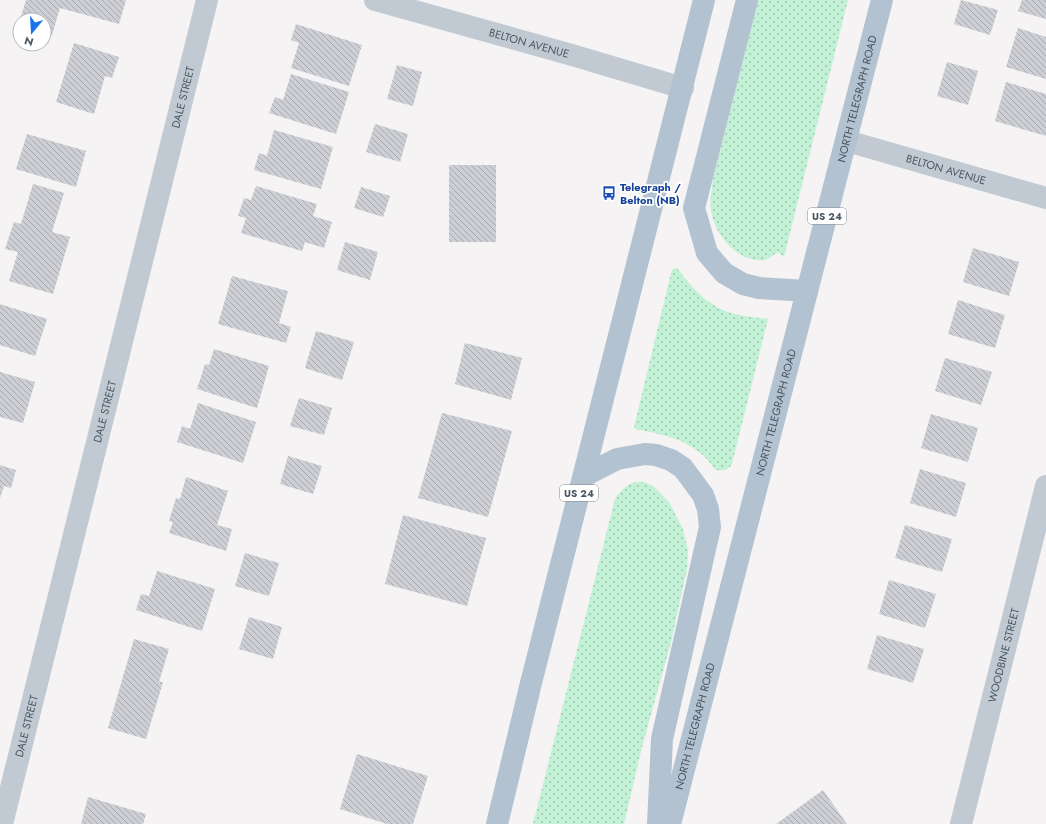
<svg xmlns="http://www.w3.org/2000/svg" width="1046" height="824" viewBox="0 0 1046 824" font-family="Jost,sans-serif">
<defs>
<pattern id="grass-dots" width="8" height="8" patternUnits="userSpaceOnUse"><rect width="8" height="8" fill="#c3f1d5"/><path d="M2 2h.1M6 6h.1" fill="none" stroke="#a0c6b0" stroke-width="1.8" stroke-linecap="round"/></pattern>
<pattern id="building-back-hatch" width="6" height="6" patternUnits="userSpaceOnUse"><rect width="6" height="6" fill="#cdcfd5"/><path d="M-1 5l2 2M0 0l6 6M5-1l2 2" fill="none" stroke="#a8abb0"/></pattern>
</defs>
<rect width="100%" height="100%" fill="#f5f3f3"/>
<g fill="url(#grass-dots)">
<path d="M758,0H848L784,257L778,252C774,254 769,259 765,260C742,263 721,242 714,222C708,207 711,193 713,179Z"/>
<path d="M677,268C694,290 711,310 740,315C749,317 759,318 768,319L732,464C728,470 723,471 716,470C712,466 708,460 704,456C684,438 660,434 635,429L634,427L671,273L673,269Z"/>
<path d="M635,482H644L653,486L669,502L683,529L688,550L687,569L671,642L642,747L624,824H533L615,499C621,490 625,486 635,482Z"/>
</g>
<g fill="url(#building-back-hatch)">
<path d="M26,0H126L119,24L60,8L52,35L44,33V20H20Z"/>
<path d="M961,0L998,10L990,35L954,24Z"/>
<path d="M1022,0H1046V19L1018,11Z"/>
<path d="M296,24L362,45L349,86L291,68L299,43L291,40Z"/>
<path d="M1018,28L1046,37V79L1006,67Z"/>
<path d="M74,43L119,57L112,78L105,76L94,114L56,102Z"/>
<path d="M947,62L978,71L968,105L937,96Z"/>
<path d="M397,65L422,72L413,106L387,99Z"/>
<path d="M291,74L349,92L336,134L269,113L275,97L283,100Z"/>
<path d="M1006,82L1046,94V136L995,121Z"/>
<path d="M375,124L408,134L400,162L366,152Z"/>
<path d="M274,130L333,147L321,189L254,170L259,153L267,156Z"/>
<path d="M27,134L86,151L76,187L16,169Z"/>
<rect x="449" y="165" width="47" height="77"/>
<path d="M33,184L64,193L52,232L70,237L53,294L9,281L18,252L5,249L14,222L21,224Z"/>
<path d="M256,186L317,204L313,216L332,222L324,248L305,242L302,251L241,233L246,218L238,216L244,198L251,200Z"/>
<path d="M361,187L390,196L383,217L354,208Z"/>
<path d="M345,242L378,252L370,280L337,270Z"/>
<path d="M973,248L1019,262L1009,296L963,282Z"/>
<path d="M232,276L288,291L279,323L291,327L286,343L218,324Z"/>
<path d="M958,300L1005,315L995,348L948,334Z"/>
<path d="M0,304L47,319L35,356L0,345Z"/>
<path d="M316,331L354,342L342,380L305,368Z"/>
<path d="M465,343L522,358L511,400L455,384Z"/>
<path d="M214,349L269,366L257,408L197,389L205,364L209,365Z"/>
<path d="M945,358L992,372L981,405L935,391Z"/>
<path d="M0,372L35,382L23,423L0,417Z"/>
<path d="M299,398L332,408L324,435L290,426Z"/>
<path d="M198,403L256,422L243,463L177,442L182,426L190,429Z"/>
<path d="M442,413L512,431L488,517L418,498Z"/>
<path d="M931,414L978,428L968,462L921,448Z"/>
<path d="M288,456L322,466L313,494L280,484Z"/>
<path d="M0,465L16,470L11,488L4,486L0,498Z"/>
<path d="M920,469L966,483L956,517L910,503Z"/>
<path d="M186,477L228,491L217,525L232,529L226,551L169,533L173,522L169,521L176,498L180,499Z"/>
<path d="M403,515L486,538L467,606L385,584Z"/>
<path d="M905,525L952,539L942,572L895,558Z"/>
<path d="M245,553L279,563L269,596L235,586Z"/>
<path d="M157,571L215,589L202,631L136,610L141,594L149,596Z"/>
<path d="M889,580L936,594L925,628L879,614Z"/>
<path d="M249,617L282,627L273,659L239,649Z"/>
<path d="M877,635L924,649L913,683L867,669Z"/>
<path d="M134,639L169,649L159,682H163L146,739L108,728Z"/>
<path d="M357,754L428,776L413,824H387L340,809Z"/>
<path d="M823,790L847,824H776Z"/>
<path d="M88,797L146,814L143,824H81Z"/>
</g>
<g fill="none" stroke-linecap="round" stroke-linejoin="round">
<g stroke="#c1cad2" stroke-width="22">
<path id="s1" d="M375,0L572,55L683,88"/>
<path id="s2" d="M847,141L1046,198"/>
<path id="s3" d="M2,824L207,0"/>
<path id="s4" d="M961,824L1046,486"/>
</g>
<g stroke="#b3c2d1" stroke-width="22">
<path d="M747,0L694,208L707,253L724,273L743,284L759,288L807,291"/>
<path d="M584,476L617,459L645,454L656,455L671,460L683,468L703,495L708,509L710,527L662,739L658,824"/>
<path d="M497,824L531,683L704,0"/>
<path id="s5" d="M670,824C739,549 813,275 882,0"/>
</g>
</g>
<defs>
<symbol id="bus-bare" viewBox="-9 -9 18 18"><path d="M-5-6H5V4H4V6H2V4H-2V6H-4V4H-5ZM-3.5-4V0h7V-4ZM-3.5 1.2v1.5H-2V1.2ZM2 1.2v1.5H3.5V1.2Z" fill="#1a4fb4" stroke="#fff" stroke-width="2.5" paint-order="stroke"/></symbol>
</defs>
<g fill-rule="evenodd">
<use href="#bus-bare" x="599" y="183" width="20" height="20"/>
</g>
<g text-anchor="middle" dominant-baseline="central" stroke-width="3.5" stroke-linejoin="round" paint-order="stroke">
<g fill="#fff" stroke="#808990" stroke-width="1">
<rect x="808" y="208" width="38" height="16" rx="3"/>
<rect x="560" y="485" width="38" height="16" rx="3"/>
</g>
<g font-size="10" font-weight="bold" fill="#4a5661">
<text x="827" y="216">US 24</text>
<text x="579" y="493">US 24</text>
</g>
<g font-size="11" fill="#4a5661" stroke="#fff">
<text stroke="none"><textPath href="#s1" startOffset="160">BELTON AVENUE</textPath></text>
<text stroke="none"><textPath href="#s3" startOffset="749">DALE STREET</textPath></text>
<text stroke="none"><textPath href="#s5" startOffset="749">NORTH TELEGRAPH ROAD</textPath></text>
<text stroke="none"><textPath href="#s2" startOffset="103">BELTON AVENUE</textPath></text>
<text stroke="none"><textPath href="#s3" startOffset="425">DALE STREET</textPath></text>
<text stroke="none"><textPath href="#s5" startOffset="425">NORTH TELEGRAPH ROAD</textPath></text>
<text stroke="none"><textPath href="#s4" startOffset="174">WOODBINE STREET</textPath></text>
<text stroke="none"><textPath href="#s3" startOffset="101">DALE STREET</textPath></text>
<text stroke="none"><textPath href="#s5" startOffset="101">NORTH TELEGRAPH ROAD</textPath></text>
</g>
<g font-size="11" font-weight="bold" fill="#164399" stroke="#fff" text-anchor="start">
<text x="620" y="187">Telegraph /<tspan x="620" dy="13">Belton (NB)</tspan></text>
</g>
</g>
<g transform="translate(32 32) rotate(198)"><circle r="19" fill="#ffffff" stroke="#b7bbc0"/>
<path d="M0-3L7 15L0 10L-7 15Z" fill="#1a73e8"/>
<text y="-6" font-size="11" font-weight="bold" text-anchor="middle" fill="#4a5661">N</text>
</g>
</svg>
